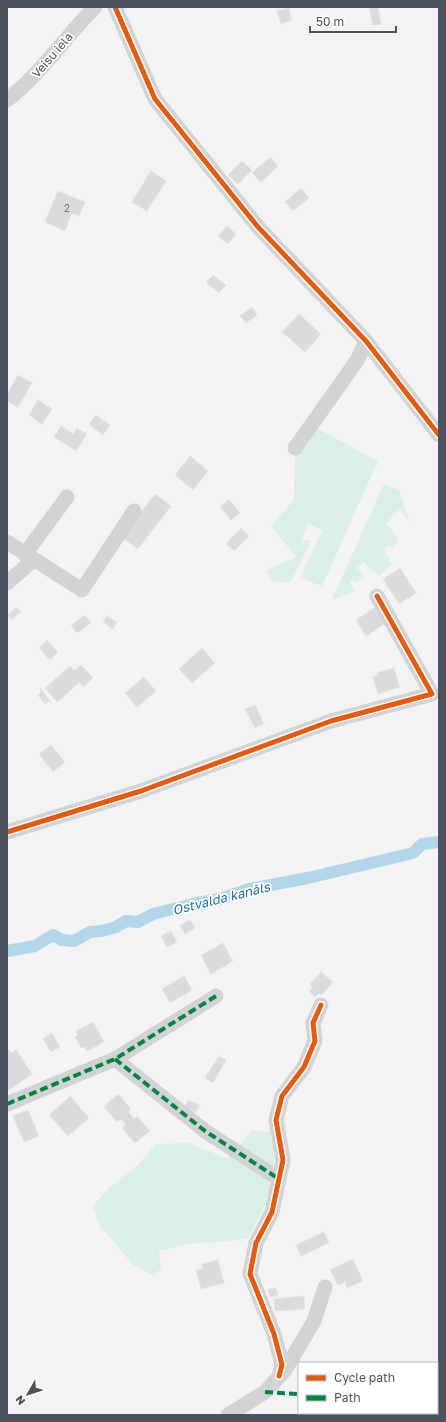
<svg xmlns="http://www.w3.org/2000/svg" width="446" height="1422" viewBox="0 0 446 1422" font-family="'Golos Text',sans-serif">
<rect width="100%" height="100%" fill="#f3f3f3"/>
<g fill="#daefe6">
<path d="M318,429L378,461L322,586L300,578L323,530L308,524L302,540L311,541L290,583L271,581L266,570L296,557L271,526L294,500L295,451Z"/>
<path d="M384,484L399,490L410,523L400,509L386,523L399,539L393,548L387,546L384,551L392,564L379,576L363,562L357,568L364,576L356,583L353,579L349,582L355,591L332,600Z"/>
<path d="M251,1130L270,1132L275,1157L266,1203L248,1238L229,1241L187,1244L159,1251L161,1268L154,1276L133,1265L98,1223L93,1206L108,1189L137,1166L156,1144L188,1143L229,1159Z"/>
</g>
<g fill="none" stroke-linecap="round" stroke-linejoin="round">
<path stroke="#b3d6e9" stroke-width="12" d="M7,951L35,946L53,935L62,940L74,941L90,932L102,931L116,927L126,921L138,922L153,914L193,904L220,899L249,889L308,878L413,853L422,844L439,842"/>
</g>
<g fill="#dbdbdd" stroke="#e5e5e6">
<path d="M369,7H378L381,24L373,25Z"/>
<path d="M289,8L292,20L281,24L277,11Z"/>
<path d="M270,157L278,166L261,182L252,173Z"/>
<path d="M242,161L252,170L238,184L228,175Z"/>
<path d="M151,171L166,181L147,211L132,202Z"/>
<path d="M301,188L309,198L293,211L285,202Z"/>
<path d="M58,191L85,202L79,216L72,213L65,231L45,222Z"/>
<path d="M227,226L236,234L228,244L218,236Z"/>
<path d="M213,275L226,285L219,293L206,282Z"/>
<path d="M252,307L257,315L246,323L240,316Z"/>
<path d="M299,314L321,334L305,352L282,332Z"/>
<path d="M18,375L32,383L18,407L7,401V394Z"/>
<path d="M38,400L52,409L42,424L29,415Z"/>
<path d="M96,415L110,425L103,435L89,425Z"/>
<path d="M61,426L73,434L77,428L87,434L76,451L54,437Z"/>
<path d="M190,456L208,471L193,490L175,475Z"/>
<path d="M155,494L171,506L138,549L122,537Z"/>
<path d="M229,499L240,513L231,520L220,507Z"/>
<path d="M241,528L249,536L234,551L226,544Z"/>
<path d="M400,568L416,593L399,604L383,579Z"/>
<path d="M17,607L21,612L11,620L8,615Z"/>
<path d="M376,607L386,623L366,636L356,620Z"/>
<path d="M85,615L91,623L77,633L71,625Z"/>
<path d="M107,616L117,622L113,629L103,622Z"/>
<path d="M47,640L58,652L50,660L39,648Z"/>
<path d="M202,648L215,663L192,683L179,669Z"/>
<path d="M81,665L93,678L83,687L80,682L57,702L45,688L70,666L74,671Z"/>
<path d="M394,668L400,687L378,694L373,677L378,675L377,673Z"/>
<path d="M144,677L156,691L137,707L125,693Z"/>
<path d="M40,688L52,703H51L49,701L45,704L38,695L41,692Z"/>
<path d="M255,705L264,724L255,728L245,709Z"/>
<path d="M51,745L65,762L53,772L39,754Z"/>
<path d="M190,920L195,928L185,934L180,926Z"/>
<path d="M171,931L177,942L167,947L161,936Z"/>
<path d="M223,943L233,961L211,974L201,955Z"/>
<path d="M321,972L333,982L322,995L319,993L315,997L309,991L313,987L310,984Z"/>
<path d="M184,976L192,990L170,1003L162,989Z"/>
<path d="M93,1022L104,1042L87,1051L85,1047L81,1048L75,1037L78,1035L76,1031Z"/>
<path d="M52,1033L60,1047L51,1052L43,1039Z"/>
<path d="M7,1047L11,1053L16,1050L32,1074L9,1090L7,1087Z"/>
<path d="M219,1056L226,1060L213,1083L205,1078Z"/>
<path d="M118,1094L131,1109L128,1112L134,1119L137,1116L150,1131L135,1143L122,1128L126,1125L121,1119L117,1122L104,1107Z"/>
<path d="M70,1096L89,1118L68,1136L49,1115Z"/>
<path d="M188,1100L200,1105L196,1112L185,1107Z"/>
<path d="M28,1110L39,1136L24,1142L13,1116Z"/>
<path d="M324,1232L329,1243L301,1256L296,1245Z"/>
<path d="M353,1259L363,1281L347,1288L345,1282L338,1285L330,1270Z"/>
<path d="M218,1260L224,1283L201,1289L196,1270L203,1269L202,1264Z"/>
<path d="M276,1288L278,1295L270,1297L268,1289Z"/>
<path d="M304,1296L305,1309L275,1311L274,1299Z"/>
</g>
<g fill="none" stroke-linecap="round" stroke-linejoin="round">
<g stroke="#d2d3d5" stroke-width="15">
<path d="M115,7L155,99L258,227L366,341L439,435"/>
<path d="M7,100C41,74 65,37 95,7"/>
<path d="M295,448L358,359L366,341"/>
<path d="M7,542L82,590L134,511"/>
<path d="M30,562L25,554L67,497"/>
<path d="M7,583L30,563"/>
<path d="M7,832L141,791L331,721L432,694L377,596"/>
<path d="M115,1059L205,1131L279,1179"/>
<path d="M7,1104L115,1059L216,996"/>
<path d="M279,1376L282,1365L274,1334L250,1274L256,1243L272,1212L283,1160L276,1120L282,1096L304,1067L315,1041L313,1023L321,1005"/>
<path d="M228,1415L265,1392L285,1370L314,1321L325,1287"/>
</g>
<g stroke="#00873e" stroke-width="4" stroke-dasharray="8 4" stroke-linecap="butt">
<path d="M115,1059L205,1131L279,1179"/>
<path d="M7,1104L115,1059L216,996"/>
<path d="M265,1392L299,1394"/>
<path d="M437,1404H439"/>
</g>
<defs>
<g id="cycleway">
<path d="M115,7L155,99L258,227L366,341L439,435"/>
<path d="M7,832L141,791L331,721L432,694L377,596"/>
<path d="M279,1376L282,1365L274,1334L250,1274L256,1243L272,1212L283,1160L276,1120L282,1096L304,1067L315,1041L313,1023L321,1005"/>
</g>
</defs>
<use href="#cycleway" stroke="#fff" stroke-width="8"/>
<use href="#cycleway" stroke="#e8590c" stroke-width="5"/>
</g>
<g text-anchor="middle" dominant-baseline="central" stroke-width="3.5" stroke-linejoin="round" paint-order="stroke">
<g font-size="10" fill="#70767f">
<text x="67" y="208">2</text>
</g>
<g font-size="12" fill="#4b525e" stroke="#fff">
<text transform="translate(52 55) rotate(-49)">Veisu iela</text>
</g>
<g font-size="13" font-style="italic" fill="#1a71a2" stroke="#fff">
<text transform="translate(221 898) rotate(-14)">Ostvalda kanāls</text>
</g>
</g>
<rect width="446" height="1422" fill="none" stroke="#4b525e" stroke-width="16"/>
<rect x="298" y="1362" width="140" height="52" fill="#ffffff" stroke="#b7babf"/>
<rect x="306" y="1375" width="20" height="6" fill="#e8590c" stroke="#b7babf"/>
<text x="334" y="1382" font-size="12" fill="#4b525e">Cycle path</text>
<rect x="306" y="1395" width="20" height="6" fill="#00873e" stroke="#b7babf"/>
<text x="334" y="1402" font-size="12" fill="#4b525e">Path</text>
<g transform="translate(28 1394) rotate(231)" stroke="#ffffff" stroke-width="3" paint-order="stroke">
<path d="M0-3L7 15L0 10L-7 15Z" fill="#4b525e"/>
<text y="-6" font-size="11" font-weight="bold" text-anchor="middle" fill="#4b525e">N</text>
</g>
<path d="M310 26v6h86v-6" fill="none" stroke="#4b525e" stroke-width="2"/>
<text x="316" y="26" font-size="12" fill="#4b525e" stroke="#ffffff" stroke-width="3" paint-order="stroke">50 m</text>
</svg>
